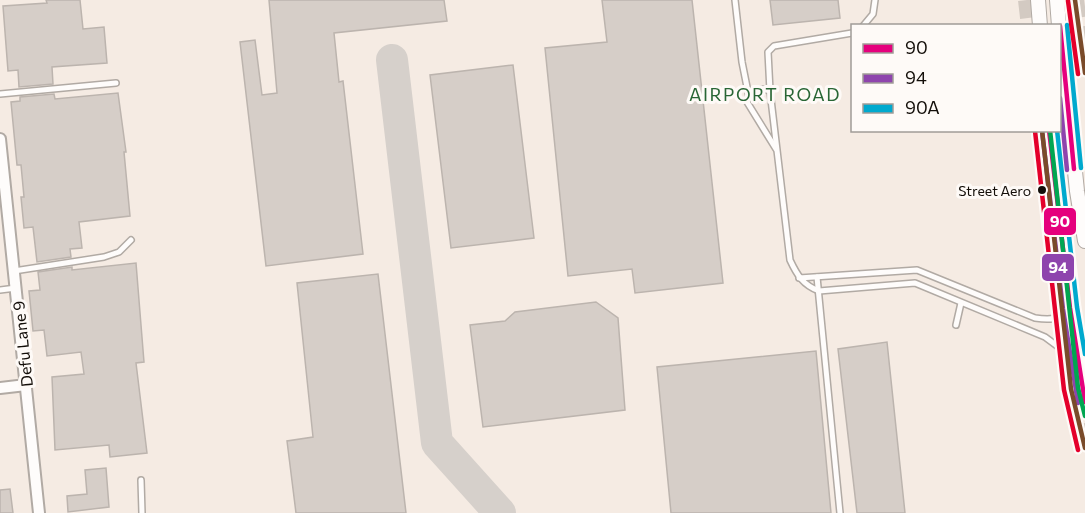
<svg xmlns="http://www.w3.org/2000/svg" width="1085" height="513" viewBox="0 0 1085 513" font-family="Commissioner,sans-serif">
<rect width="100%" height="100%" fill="#f5ebe3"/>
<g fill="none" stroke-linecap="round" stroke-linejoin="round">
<path stroke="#d6d0cb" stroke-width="32" d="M392,60L437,443L500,513"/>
</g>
<g fill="#d6cec8" stroke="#bcb4ae" stroke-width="1.5">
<path d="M46,0H80L83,29L104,27L107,63L52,67L53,84L19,87L18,70L8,71L3,6L47,3Z"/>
<path d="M269,0H444L447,21L334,33L339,82L343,81L363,254L266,266L240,42L255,40L262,95L277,93Z"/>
<path d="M602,0H692L723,283L635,293L632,269L568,276L545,48L607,42Z"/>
<path d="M770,0H838L840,18L773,25Z"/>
<path d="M513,65L534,238L451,248L430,75Z"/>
<path d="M118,93L126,152H124L130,216L79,222L82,248L70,249L71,257L37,262L33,227L24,228L21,197H24L21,165H17L11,102L20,101V97L54,94L55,99Z"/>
<path d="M136,263L144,362L136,363L147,453L110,457L109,445L55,450L52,377L84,374L81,352L47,356L44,330L33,331L29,291L40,290L38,272L72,267V270Z"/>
<path d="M378,274L406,513H296L287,441L313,437L297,283Z"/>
<path d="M596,302L618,318L625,410L483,427L470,325L505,321L515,312Z"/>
<path d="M887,342L905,513H857L838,349Z"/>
<path d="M816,351L831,513H671L657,367Z"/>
<path d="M106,468L109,507L68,512L67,496L87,494L85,470Z"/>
<path d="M10,489L13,513H0V490Z"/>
</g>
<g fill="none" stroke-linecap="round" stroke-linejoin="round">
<g stroke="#d3cac2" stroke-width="18" stroke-dasharray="18 9" stroke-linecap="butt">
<path d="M1027,0L1030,26"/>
<path d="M1075,0L1085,73"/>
<path d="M1042,130L1071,389L1085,448"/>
</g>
<defs>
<g id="lane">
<path d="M735,0L742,62L749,97"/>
<path d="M863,26L873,14L875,0"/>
<path d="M852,33L774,46L768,52L770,91L790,260C797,275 803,285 819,291L915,283L1045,337L1076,360"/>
<path d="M770,91L765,89C756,90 749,93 747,102L776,149"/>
<path d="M0,94L116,83"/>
<path d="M14,271L104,257L119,252L131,240"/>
<path d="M817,277L840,513"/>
<path d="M799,278L917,270L1035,318C1049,320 1059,320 1069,310"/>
<path d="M0,290L16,288"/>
<path d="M956,325L961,303"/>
<path d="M141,480L142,513"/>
</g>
<g id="street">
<path d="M0,139L39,513"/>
<path d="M0,388L26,385"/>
</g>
<g id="secondary">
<path d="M1038,0L1040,26"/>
<path d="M1057,0L1059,26"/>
<path d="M1060,26L1077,191L1085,241"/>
<path d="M1049,130L1070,308L1085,402"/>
</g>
</defs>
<use href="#lane" stroke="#b1aaa4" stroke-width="8"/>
<use href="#street" stroke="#b1aaa4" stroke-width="14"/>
<use href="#secondary" stroke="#b1aaa4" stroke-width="16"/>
<use href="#lane" stroke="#fefcfb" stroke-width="5"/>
<use href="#street" stroke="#fefcfb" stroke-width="10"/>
<use href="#secondary" stroke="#fefcfb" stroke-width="14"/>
<defs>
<g id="bus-1">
<path d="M1060,26L1074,169"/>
<path d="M1049,130L1070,308L1085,402"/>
</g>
<g id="bus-2">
<path d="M1060,98L1067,170"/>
<path d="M1042,131L1063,309L1078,403"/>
</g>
<g id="bus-3">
<path d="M1067,25L1081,168"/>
<path d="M1057,130L1077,307L1085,354"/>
</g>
<g id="bus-4">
<path d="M1075,0L1085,73"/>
<path d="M1042,130L1071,389L1085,448"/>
</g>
<g id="bus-5">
<path d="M1068,1L1078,74"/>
<path d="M1035,131L1064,390L1078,450"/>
</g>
<path id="bus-6" d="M1050,130L1078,388L1085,416"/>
</defs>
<use href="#bus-1" stroke="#fefaf7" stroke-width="9"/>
<use href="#bus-2" stroke="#fefaf7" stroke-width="9"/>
<use href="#bus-3" stroke="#fefaf7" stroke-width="9"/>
<use href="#bus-4" stroke="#fefaf7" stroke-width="9"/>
<use href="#bus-5" stroke="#fefaf7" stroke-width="9"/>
<use href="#bus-6" stroke="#fefaf7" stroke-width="9"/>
<use href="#bus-1" stroke="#e5007d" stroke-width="4.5"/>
<use href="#bus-2" stroke="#8e44ad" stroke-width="4.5"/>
<use href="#bus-3" stroke="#00a9ce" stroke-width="4.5"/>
<use href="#bus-4" stroke="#7a4b2a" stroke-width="4.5"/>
<use href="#bus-5" stroke="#e4002b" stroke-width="4.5"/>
<use href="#bus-6" stroke="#00a651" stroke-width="4.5"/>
</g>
<circle fill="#130e09" stroke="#fefaf7" stroke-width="2" cx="1042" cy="190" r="5"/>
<g text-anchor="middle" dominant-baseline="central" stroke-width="6" stroke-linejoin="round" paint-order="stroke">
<g font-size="14" fill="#130e09" stroke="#fefaf7" text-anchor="end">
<text x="1031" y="190">Street Aero</text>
</g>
<g font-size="16" fill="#130e09" stroke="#fefaf7">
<text transform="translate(22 344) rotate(-96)">Defu Lane 9</text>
</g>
<g font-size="18" letter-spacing="1.5" fill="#296635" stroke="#fefaf7">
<text x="765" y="94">AIRPORT ROAD</text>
</g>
</g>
<g stroke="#fefaf7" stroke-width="2">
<rect x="1043" y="207" width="34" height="29" rx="6" fill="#e5007d"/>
<rect x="1041" y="253" width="34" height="29" rx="6" fill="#8e44ad"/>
</g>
<g font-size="16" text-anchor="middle" font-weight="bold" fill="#fff">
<text x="1060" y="227">90</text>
<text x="1058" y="273">94</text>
</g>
<rect x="851" y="24" width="210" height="108" fill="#fefaf7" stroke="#a09c98" stroke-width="1.5"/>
<rect x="863" y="44" width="30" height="9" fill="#e5007d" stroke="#a09c98" stroke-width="1.5"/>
<text x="905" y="54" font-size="18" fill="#130e09">90</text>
<rect x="863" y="74" width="30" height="9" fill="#8e44ad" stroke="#a09c98" stroke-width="1.5"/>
<text x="905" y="84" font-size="18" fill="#130e09">94</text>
<rect x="863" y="104" width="30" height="9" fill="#00a9ce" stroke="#a09c98" stroke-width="1.5"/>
<text x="905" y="114" font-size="18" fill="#130e09">90A</text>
</svg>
